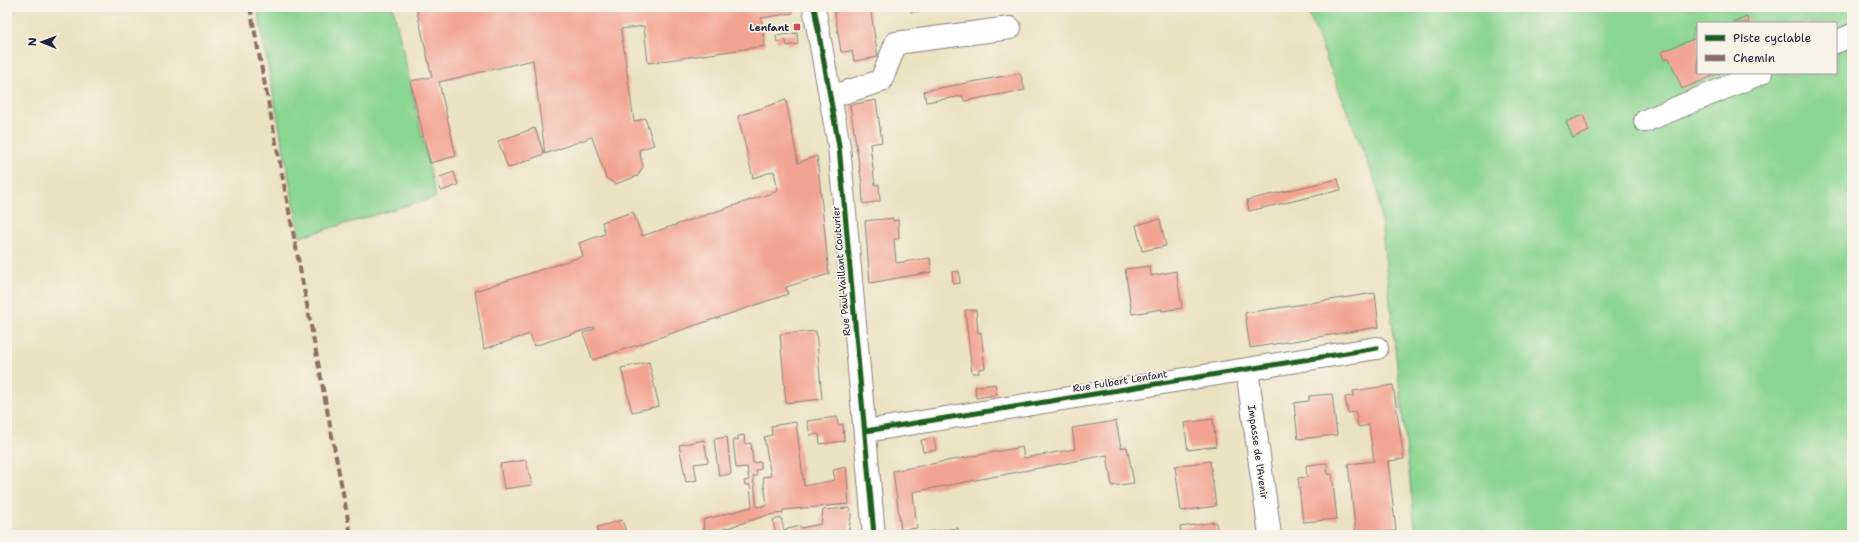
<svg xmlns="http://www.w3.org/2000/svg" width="1859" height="542" viewBox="0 0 1859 542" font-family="'Shantell Sans',sans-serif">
<rect width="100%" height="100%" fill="#f7f3e8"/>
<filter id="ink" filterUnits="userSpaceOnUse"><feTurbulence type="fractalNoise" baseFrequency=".025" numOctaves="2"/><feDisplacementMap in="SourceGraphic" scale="8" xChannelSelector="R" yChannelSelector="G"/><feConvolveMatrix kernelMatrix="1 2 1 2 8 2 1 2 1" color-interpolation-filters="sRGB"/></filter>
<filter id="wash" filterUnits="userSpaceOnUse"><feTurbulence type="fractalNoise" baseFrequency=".012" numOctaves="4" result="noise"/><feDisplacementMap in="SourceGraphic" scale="16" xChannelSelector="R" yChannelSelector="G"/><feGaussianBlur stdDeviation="0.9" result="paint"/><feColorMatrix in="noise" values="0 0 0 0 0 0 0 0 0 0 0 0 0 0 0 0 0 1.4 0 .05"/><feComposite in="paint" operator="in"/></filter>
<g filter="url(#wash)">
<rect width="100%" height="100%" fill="#ebe2c1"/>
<g fill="#8bd592" stroke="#567c66" fill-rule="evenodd">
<path d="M257,7H393L436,197L300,237Z"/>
<path d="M1306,7H1852V535H1416L1377,186ZM1698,23H1836V73H1698Z"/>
</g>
<g id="blocks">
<g fill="#f3a392">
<path d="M416,7H793V13L761,18L765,46L648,63L644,26L621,29L634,122L645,118L654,145L639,150L643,166L638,176L615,184L606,178L592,137L545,154L533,60L439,82L456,156L430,163L410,81L432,77Z"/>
<path d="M834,7H870L878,57L854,61L852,51L841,52Z"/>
<path d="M910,7H943V8L911,12Z"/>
<path d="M1747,17L1749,23H1732Z"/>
<path d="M797,33L798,44L787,46L786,40L777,42L776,36Z"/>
<path d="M1698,37V73H1720L1682,89L1669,58L1664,60L1661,52Z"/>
<path d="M1020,73L1025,90L964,101L963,96L926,102L924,91Z"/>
<path d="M786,100L798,163L817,156L829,274L786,287L788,294L593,360L583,333L595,329L594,327L534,346L530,334L484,349L475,291L583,256L579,243L605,234L602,222L633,212L642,236L778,191L774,171L753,178L738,116Z"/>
<path d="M876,100L882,142L870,144L875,185L879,184L880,201L863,204L862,184L850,105Z"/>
<path d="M1583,115L1589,131L1573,138L1566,122Z"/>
<path d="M535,128L544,154L508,168L498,141Z"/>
<path d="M454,172L458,185L441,191L437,178Z"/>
<path d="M1338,179L1341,190L1249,211L1247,200Z"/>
<path d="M893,218V221L898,220L899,239H894L896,263L930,258L931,272L870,283L865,221Z"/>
<path d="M1160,219L1166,246L1142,251L1136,225Z"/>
<path d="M1150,266L1151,276L1176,271L1182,308L1162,311V309L1132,314L1125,269Z"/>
<path d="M959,271L960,283L953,284L952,272Z"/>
<path d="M1375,293L1379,327L1250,348L1245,313Z"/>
<path d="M965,310H976L978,333L981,332L985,368L979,369V373H972Z"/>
<path d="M816,331L822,399L786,403L780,334Z"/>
<path d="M649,362L659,406L632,412L621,368Z"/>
<path d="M995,384L997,395L976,398L975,387Z"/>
<path d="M1393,385L1404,459L1388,461L1396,531L1356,535L1348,464L1374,461L1369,425L1358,427L1356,412L1348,413L1345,397L1354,396L1353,391Z"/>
<path d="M1332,394L1337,435L1298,439L1294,403L1309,401V396Z"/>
<path d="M837,417L838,425L843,424L844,441L820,444L819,434L810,435L807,421Z"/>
<path d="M1213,419L1216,446L1188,450L1184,423Z"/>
<path d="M1116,421L1121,448L1127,447L1134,483L1112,486L1107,455L913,492L917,528L901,530L893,471L1022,447L1024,458L1075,449L1072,428Z"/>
<path d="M796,422L804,486L835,480L833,470L846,467L849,504L783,510V513L768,515L705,535L703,520L752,507L750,485H745L744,481L749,480L747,467L736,468L733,440H738V436L744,435L745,444L751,443L753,463L761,462V469L756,470L757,476H753L757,507L767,505L763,477L771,476L764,437L772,435L771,426Z"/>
<path d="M727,437L731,474L719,476L714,439Z"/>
<path d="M934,438L936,450L923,452L921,440Z"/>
<path d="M704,440L708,462L694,464L697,480L686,482L679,445Z"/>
<path d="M526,460L532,485L504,489L500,464Z"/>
<path d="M1210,461L1216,506L1181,511L1175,466Z"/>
<path d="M1327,463L1328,474H1332L1337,519L1303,522L1298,478L1307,477L1306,465Z"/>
<path d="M850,508L851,516L848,535H816V533L776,535L773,520L781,518L784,530L800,526L801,528L821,524L823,510Z"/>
<path d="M622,520L627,535H599L597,527Z"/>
<path d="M1216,522L1218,535H1181L1180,527Z"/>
<path d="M958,528L959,535H927V532Z"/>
</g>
</g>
</g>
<g filter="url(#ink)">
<use href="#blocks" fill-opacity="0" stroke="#86827e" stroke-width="1"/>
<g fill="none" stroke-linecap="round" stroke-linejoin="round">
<defs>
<g id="minor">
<path d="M814,7L839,146L874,535"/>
<path d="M1836,42L1852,35"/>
<path d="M830,97L881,81L896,43L1010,28"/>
<path d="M1645,121L1761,73"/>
<path d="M1247,370L1270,535"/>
<path d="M866,431L1377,348"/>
</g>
</defs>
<use href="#minor" stroke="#86827e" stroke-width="24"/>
<use href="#minor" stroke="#fff" stroke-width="22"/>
<path stroke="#8d6e63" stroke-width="4" stroke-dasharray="8 4" stroke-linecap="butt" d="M250,7L351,535"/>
<defs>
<g id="cycleway">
<path d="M814,7L839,146L874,535"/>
<path d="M866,431L1377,348"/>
</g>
</defs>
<use href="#cycleway" stroke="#f7f3e8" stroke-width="8"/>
<use href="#cycleway" stroke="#1b5e20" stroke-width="5"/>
</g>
</g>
<rect fill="#d1495b" stroke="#f7f3e8" stroke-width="1.5" x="793" y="23" width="8" height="8" rx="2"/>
<g text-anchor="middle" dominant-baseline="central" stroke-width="3.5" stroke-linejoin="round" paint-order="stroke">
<g font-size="10" font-weight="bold" fill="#22223b" stroke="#f7f3e8" text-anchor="end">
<text x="789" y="27">Lenfant</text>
</g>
<g font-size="10" fill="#22223b" stroke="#f7f3e8">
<text transform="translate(841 271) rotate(-95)">Rue Paul-Vaillant Couturier</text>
<text transform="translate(1120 381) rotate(-9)">Rue Fulbert Lenfant</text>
<text transform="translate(1258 452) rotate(82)">Impasse de l'Avenir</text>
</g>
</g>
<rect width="1859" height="542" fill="none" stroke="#f7f3e8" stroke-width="24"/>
<rect x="1697" y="22" width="140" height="52" fill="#f7f3e8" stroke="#a29fa3"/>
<rect x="1705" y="35" width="20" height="6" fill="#1b5e20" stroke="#a29fa3"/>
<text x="1733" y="42" font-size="12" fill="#22223b">Piste cyclable</text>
<rect x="1705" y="55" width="20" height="6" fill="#8d6e63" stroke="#a29fa3"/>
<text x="1733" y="62" font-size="12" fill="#22223b">Chemin</text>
<g transform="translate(42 42) rotate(271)" stroke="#f7f3e8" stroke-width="3" paint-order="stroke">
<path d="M0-3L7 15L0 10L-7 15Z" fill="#22223b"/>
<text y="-6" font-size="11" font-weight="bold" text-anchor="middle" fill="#22223b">N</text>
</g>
</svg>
